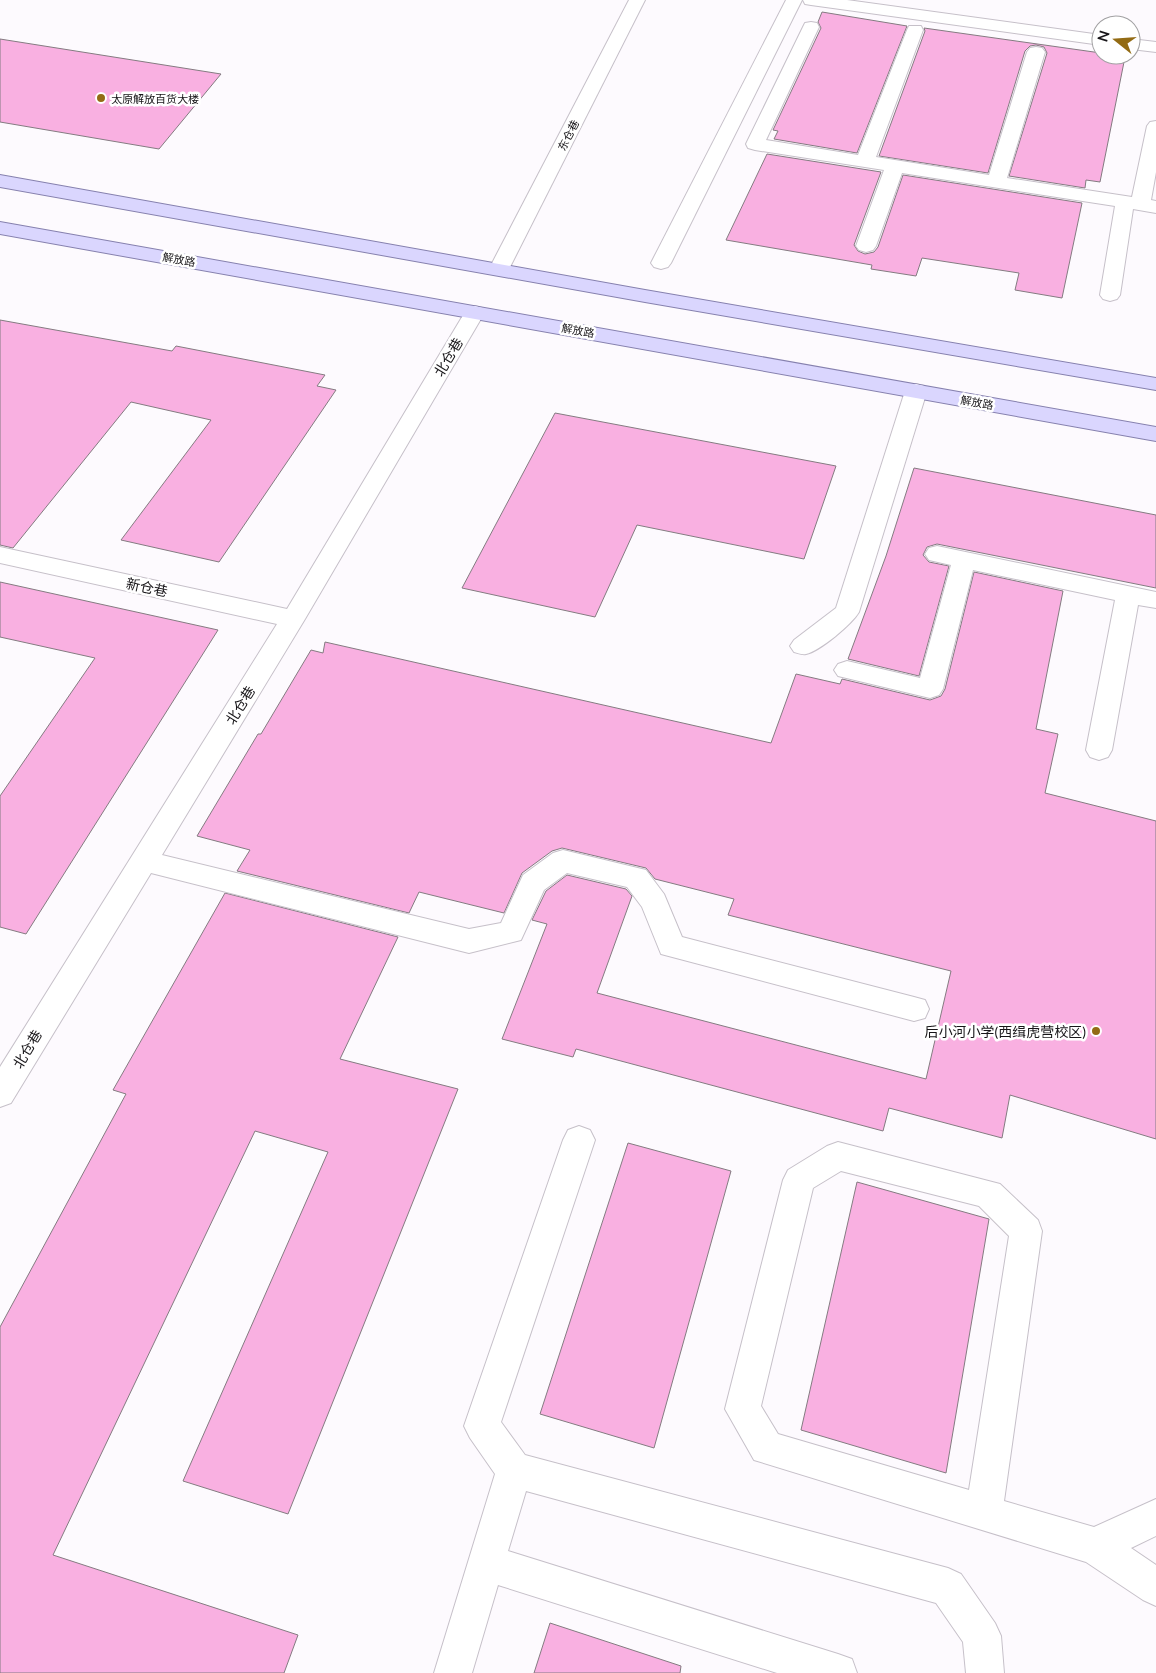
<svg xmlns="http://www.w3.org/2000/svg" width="1156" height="1673" viewBox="0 0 1156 1673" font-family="Lato,'Noto Sans SC',sans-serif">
<rect width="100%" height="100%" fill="#fdfafe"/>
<g fill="#f9b0e1" stroke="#847b81">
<path d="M822,12L907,26L857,153L774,139L778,131L773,130L821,28L818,22Z"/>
<path d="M924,28L1101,53V55L1125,57L1100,182L1086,180L1085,188L1009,176L1047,53L1044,47L1036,45L1030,46L1025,51L988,173L879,156L925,31Z"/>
<path d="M0,39L221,74L159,149L0,122Z"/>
<path d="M767,154L881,172L854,245L858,251L865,254L874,252L878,247L903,175L1082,203L1062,298L1015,290L1019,273L922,258L916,276L871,269L872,265L726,240Z"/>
<path d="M0,320L172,351L176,346L325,375L317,386L336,390L219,562L121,540L211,420L131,402L13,548L0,545Z"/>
<path d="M555,413L836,466L804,559L637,525L595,617L462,588Z"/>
<path d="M914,468L1156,515V588L937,544L927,547L923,555L929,562L949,566L919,676L848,659L886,556Z"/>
<path d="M974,572L1063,591L1036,729L1058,734L1045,793L1156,821V1139L1010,1095L1002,1138L889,1108L883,1131L576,1049L573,1057L502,1039L547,924L532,920L546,891L567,875L626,889L632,896L597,993L926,1079L951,971L728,915L734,899L655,879L646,868L562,848L552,851L522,873L504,913L419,892L409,913L237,871L250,850L197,836L258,734H261L311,650L323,653L325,642L771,743L796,674L840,684L842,679L930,700L941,696L945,689Z"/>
<path d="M0,582L218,630L26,934L0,927V796L95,658L0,637Z"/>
<path d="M225,893L398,937L340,1059L458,1089L288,1514L183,1481L328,1152L255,1131L53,1555L298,1635L284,1673H0V1327L126,1094L113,1090Z"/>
<path d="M628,1143L731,1171L654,1448L540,1414Z"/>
<path d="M857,1182L989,1219L946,1473L801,1430Z"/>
<path d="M550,1623L681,1666L680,1673H534Z"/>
</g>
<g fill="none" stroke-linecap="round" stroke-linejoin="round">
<defs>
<g id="minor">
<path d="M629,0H645L509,269L506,273L499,275L492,273L489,269Z"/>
<path d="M786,0H802L671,263L668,267L661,269L654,267L651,263Z"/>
<path d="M803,0H847L1101,35V45L811,5L805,4Z"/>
<path d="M811,22L817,23L819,27L766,140L858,155L907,30L909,26H921L923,30L876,157L989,175L1027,52L1030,48L1036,47L1042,48L1045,52L1007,178L1132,197L1147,126L1150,122L1156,121V172L1151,200L1156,201V213L1133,209L1120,295L1117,299L1110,301L1103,299L1100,295L1115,206L902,173L876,246L873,250L866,252L859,250L856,246L884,170L755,150L748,148L746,144L803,27L805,23Z"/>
<path d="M1131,39L1156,42V52L1131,49Z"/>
<path d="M475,306L482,308L485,312L305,619L162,855L469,929L501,923L523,875L553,853L563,850L646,870L664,894L682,937L914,997L925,1000L929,1009L925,1018L914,1021L661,954L642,907L627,887L567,873L544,890L521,940L469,953L151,873L11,1103L0,1107V1067L277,624L0,563V547L287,609L465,312L468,308Z"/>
<path d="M916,384L924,386L927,391L859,612C852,624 820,651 806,654C802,655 798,653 794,652L790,646L794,640L836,608L905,391L908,386Z"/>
<path d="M937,546L1156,592V608L1138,605L1112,750L1108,757L1099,760L1090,757L1086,750L1115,600L973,570L943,689L939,695L930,698L838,676L834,670L838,664L847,661L920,678L951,565L929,560L925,554L929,548Z"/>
<path d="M579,1126L590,1130L595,1140L501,1422L525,1455L948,1568L961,1574L995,1623L1001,1636L1004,1673H966L963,1642L936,1603L526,1491L508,1551L838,1654L852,1659L857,1673H777L498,1585L472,1673H434L495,1474L470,1438L464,1426L563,1140L568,1130Z"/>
<path d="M838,1142L1000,1184L1038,1220L1042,1231L1004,1501L1094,1527L1156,1499V1536L1131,1548L1156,1565V1606L1143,1600L1086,1562L754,1460L725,1409L783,1180L788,1170L827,1146ZM841,1171L979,1206L1009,1236L969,1490L778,1434L761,1406L813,1188Z"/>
</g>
<g id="major">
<path d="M0,175L645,290L1156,378V390L645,302L0,187Z"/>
<path d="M0,222L1156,427V441L0,234Z"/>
</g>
</defs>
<use href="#minor" stroke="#c6c0c9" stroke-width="2"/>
<use href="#major" stroke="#8681ae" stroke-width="2"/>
<use href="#minor" fill="#fff" fill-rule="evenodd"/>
<use href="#major" fill="#dad6fe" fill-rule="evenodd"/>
</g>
<g fill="#936b14" stroke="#fff" stroke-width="2">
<circle cx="101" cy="98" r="5"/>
<circle cx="1096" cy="1031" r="5"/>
</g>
<g text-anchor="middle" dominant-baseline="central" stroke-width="5" stroke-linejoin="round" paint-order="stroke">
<g font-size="11" fill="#171518" stroke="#fff" text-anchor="start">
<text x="111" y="98">太原解放百货大楼</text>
</g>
<g font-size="11" fill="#171518" stroke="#fff">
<text transform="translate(568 135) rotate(-63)">东仓巷</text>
<text transform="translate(179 259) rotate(10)">解放路</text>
<text transform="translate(578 330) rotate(10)">解放路</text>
<text transform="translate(977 402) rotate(10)">解放路</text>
</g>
<g font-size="14" fill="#171518" stroke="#fff">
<text transform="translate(448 357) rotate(-59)">北仓巷</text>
<text transform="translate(147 587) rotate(12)">新仓巷</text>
<text transform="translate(240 705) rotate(-58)">北仓巷</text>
<text transform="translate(27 1049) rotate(-59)">北仓巷</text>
</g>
<g font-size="14" fill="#171518" stroke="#fff" text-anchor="end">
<text x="1086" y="1031">后小河小学(西缉虎营校区)</text>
</g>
</g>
<g transform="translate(1116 40) rotate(287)"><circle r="24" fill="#ffffff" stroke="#a2a1a3"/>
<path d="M0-4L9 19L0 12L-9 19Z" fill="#936b14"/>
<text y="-8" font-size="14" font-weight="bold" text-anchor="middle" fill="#171518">N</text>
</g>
</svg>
